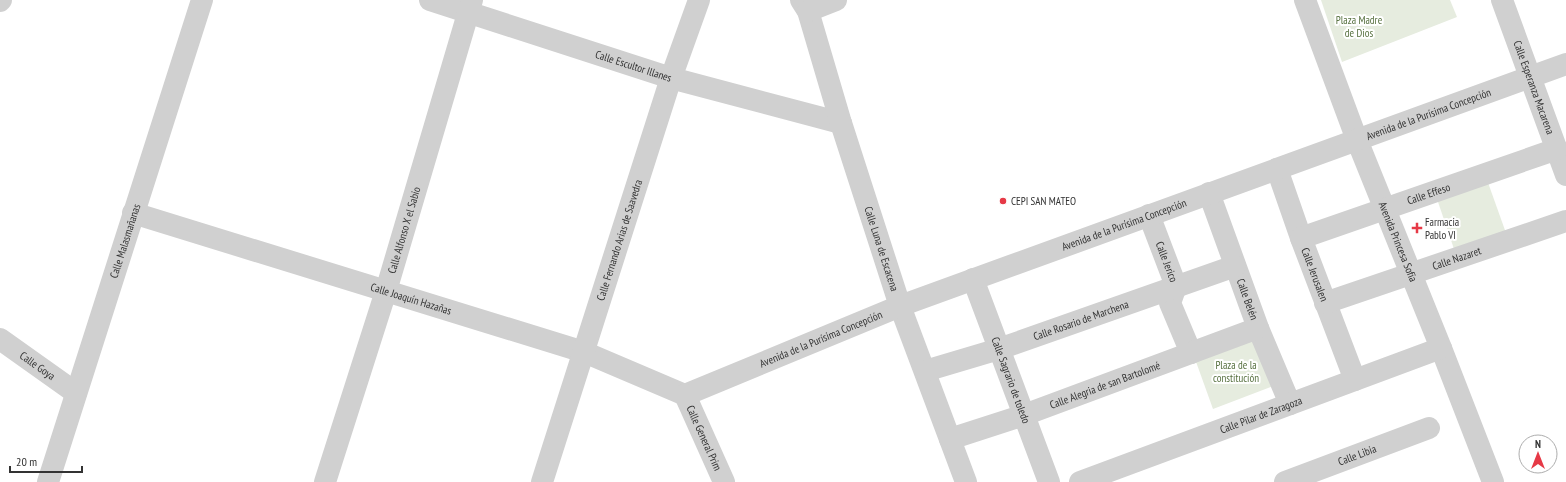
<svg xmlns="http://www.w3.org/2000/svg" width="1566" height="482" viewBox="0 0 1566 482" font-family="'PT Sans Narrow',sans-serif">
<rect width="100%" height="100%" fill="#fff"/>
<g fill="#e6ecdf">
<path d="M1321,0H1450L1457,17L1342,62Z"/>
<path d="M1486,177L1506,233L1455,252L1437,199Z"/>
<path d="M1254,335L1273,386L1213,409L1195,359Z"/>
</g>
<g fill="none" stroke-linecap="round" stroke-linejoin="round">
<g stroke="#d0d0d0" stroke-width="22">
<path id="s1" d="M430,0L671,78L841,123"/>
<path id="s2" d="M801,0L808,11L841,123L900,306L966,482"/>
<path id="s3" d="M1305,0L1357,140L1441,348L1493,482"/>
<path id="s4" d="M1502,0L1566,175"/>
<path d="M0,1L1,0"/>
<path d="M808,11L836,0"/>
<path id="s5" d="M1277,169L1301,238L1355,380"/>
<path id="s6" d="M1209,193L1258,328L1290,404"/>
<path id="s7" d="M133,213L584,352L685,395"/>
<path id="s8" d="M1149,215L1176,286L1170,303L1191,353"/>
<path id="s9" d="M1301,238L1557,149"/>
<path id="s10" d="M973,279L1049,482"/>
<path id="s11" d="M1325,303L1566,221"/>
<path id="s12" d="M0,339L76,393"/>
<path id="s13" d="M925,371L999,349L1235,266"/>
<path id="s14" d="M685,395L900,306L1566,64"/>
<path id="s15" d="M685,395L724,482"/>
<path id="s16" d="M950,439L1024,415L1258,328"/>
<path id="s17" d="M48,482L202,0"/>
<path id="s18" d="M325,482L386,291L472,0"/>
<path id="s19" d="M542,482L671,78L699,0"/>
<path id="s20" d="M1080,482L1441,348"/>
<path id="s21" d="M1285,482L1429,428"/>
</g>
</g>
<g fill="#e63946" stroke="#fff" stroke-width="1.5">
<circle cx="1003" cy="201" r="4"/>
<path d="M1415 222h4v4h4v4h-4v4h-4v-4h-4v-4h4z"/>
</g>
<g text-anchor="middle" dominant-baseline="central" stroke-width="4" stroke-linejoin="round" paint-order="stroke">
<g font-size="11" fill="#56703f" stroke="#fff">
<text x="1359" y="20">Plaza Madre<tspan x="1359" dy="13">de Dios</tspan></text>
<text x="1236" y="365">Plaza de la<tspan x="1236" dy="13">constitución</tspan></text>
</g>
<g font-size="11" fill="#333" stroke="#fff">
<text stroke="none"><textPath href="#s1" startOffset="214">Calle Escultor Illanes</textPath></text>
<text stroke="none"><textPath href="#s4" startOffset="93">Calle Esperanza Macarena</textPath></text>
<text stroke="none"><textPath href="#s14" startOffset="795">Avenida de la Purísima Concepción</textPath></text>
<text stroke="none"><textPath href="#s9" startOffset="135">Calle Effeso</textPath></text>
<text stroke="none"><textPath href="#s14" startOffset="471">Avenida de la Purísima Concepción</textPath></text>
<text stroke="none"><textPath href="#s18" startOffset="264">Calle Alfonso X el Sabio</textPath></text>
<text stroke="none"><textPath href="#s17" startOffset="253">Calle Malasmañanas</textPath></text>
<text stroke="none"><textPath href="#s19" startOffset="254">Calle Fernando Arias de Saavedra</textPath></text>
<text stroke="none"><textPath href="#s3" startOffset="259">Avenida Princesa Sofía</textPath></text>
<text stroke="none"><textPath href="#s2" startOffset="262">Calle Luna de Escacena</textPath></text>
<text stroke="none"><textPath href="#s11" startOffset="139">Calle Nazaret</textPath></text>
<text stroke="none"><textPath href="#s8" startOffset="50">Calle Jerico</textPath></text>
<text stroke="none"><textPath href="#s5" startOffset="112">Calle Jerusalen</textPath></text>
<text stroke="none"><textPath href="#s7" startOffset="291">Calle Joaquín Hazañas</textPath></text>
<text stroke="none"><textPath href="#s6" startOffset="113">Calle Belén</textPath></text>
<text stroke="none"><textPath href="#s13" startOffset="164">Calle Rosario de Marchena</textPath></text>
<text stroke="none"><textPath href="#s14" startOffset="147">Avenida de la Purísima Concepción</textPath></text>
<text stroke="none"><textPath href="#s12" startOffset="46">Calle Goya</textPath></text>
<text stroke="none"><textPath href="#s10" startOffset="108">Calle Sagrario de toledo</textPath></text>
<text stroke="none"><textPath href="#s16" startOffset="164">Calle Alegria de san Bartolomé</textPath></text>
<text stroke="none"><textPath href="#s20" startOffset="193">Calle Pilar de Zaragoza</textPath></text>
<text stroke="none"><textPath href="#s15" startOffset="47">Calle General Prim</textPath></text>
<text stroke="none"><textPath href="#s21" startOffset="77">Calle Libia</textPath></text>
</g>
<g font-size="11" fill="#333" stroke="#fff" text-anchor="start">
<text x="1011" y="201">CEPI SAN MATEO</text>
<text x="1425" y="222">Farmacia<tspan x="1425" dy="13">Pablo VI</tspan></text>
</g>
</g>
<g transform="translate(1538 454)"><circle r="19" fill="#ffffff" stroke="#adadad"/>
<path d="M0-3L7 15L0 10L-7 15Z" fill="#e63946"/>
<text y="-6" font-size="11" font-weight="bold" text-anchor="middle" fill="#333333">N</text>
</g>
<path d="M10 466v6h72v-6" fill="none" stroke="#333333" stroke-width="2"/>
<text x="16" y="466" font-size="12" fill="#333333" stroke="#ffffff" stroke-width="3" paint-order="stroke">20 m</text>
</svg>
